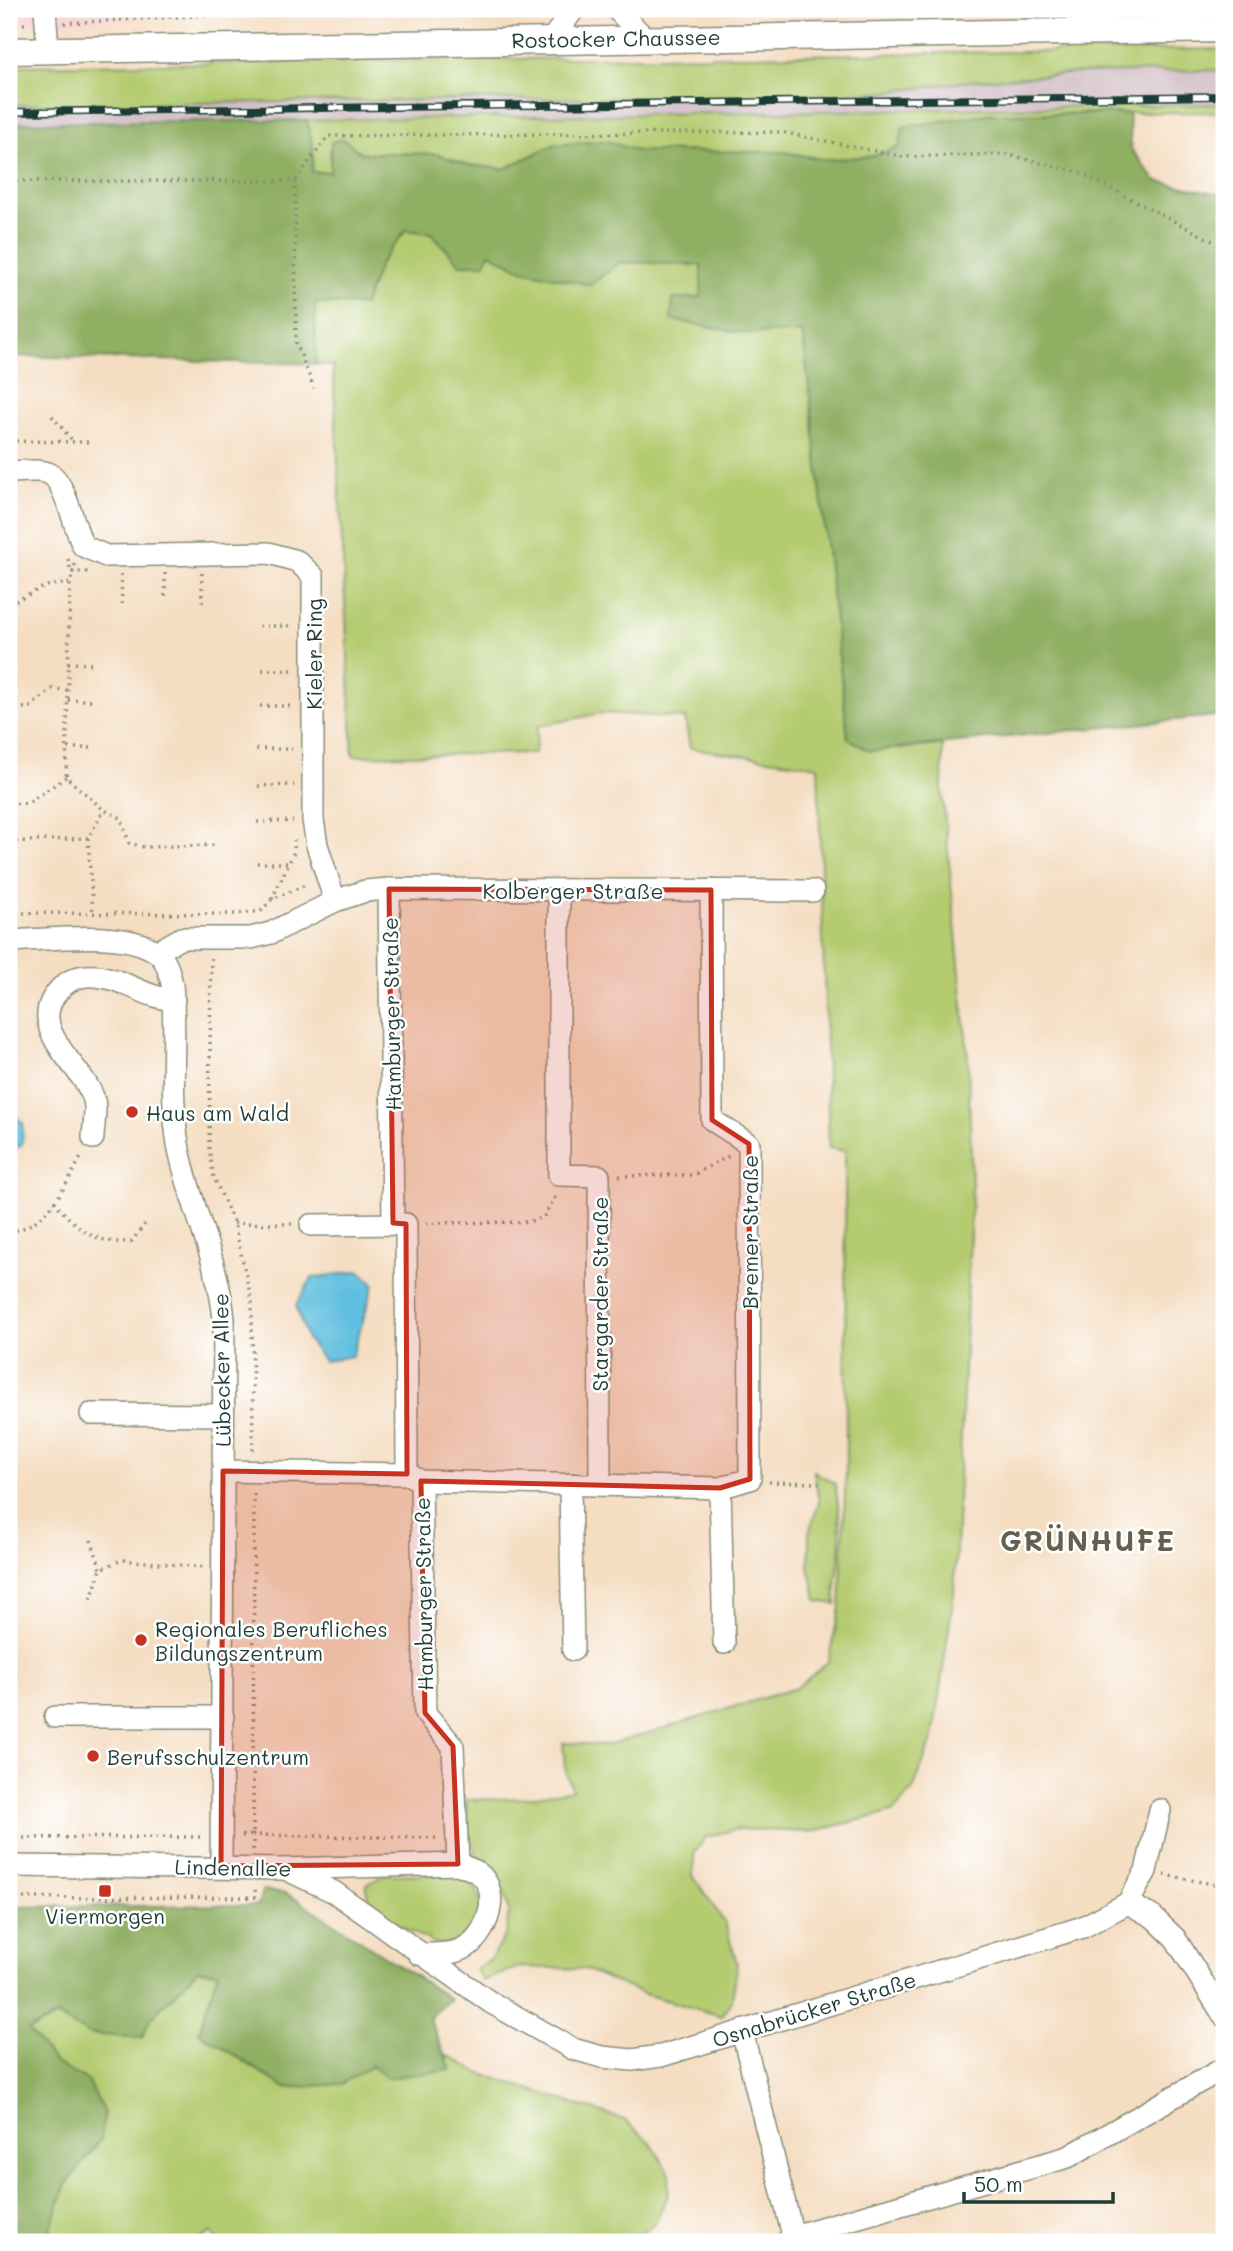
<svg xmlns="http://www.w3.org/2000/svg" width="1233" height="2251" viewBox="0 0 1233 2251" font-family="Mali,sans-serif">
<rect width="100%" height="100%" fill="#fff"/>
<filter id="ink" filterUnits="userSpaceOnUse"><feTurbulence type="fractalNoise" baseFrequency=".0143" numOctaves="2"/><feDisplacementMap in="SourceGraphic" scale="14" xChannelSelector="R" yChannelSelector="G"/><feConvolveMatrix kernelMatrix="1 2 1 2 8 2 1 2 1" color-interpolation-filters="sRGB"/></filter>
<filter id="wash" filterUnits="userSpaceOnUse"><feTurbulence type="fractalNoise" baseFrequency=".00686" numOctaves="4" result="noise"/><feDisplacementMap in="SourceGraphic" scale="28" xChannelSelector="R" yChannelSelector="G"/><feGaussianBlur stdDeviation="1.57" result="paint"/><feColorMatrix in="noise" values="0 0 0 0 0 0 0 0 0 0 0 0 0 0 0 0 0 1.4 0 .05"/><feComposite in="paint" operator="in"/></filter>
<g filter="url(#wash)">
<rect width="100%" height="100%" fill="#f4ddc1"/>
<path fill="#f7d0cf" d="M9,9H321L9,25Z"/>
<path fill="#d2bec5" d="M1224,70V104L9,123V105L797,96L886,92L977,80L1083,73Z"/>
<g fill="#b4cb70" stroke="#6a8452" stroke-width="2">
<path d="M1224,49V70L1083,73L977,80L886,92L797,96L9,105V66Z"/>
<path d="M1224,104V112L987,114L874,156L826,160L784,152L637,151L607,141L553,145L504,169L468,165L437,154L361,153L330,172H312L313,147L307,120Z"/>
<path d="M406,230L431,233L461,264L490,253L522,270L621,262L702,265L701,297L742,333H803L848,738L870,751L943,745L942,789L968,1058L972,1189L954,1593L933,1737L913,1790L893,1812L810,1832L735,1829L705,1838L694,1854L693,1876L725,1923L737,1963L732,2001L722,2016L644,1994L585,1969L519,1967L482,1981L476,1969L492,1957L506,1933L509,1912L505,1894L489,1880L468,1835L466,1800L524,1798L572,1790L565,1768L563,1743L609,1745L796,1688L828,1662L840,1608L846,1470L845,1151L829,1148L818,766L690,748L685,718L601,713L538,726L535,753L353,756L333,366L316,364L315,302L364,305L380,263Z"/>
<path d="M814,1471L835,1484C839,1507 841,1530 840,1553C839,1573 834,1581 836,1604L817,1601L809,1567V1533L819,1502Z"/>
<path d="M453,1874C505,1892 474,1947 437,1944C413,1931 362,1916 367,1884L381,1875Z"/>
<path d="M198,1970L218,1972L199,2032L238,2057L340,2084L372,2065L450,2070L446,2054L479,2073L624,2120L652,2144L670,2174L668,2195L655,2223L638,2236L609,2238L610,2242H218L211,2232L197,2242H46L65,2186L101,2139L89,2082L54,2062L29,2030L58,2016L89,2034L142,2038L149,2020Z"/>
</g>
<g fill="#8faf62" stroke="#57764b" stroke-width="2">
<path d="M987,114H1129L1131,149L1156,181L1224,195V715L869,751L848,738L803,333H742L671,320L673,299L701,297V265L621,262L590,285L522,270L490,253L484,264H460L431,233L406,230L380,263L364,305L315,303L316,364L9,356V123L307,120L313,147L312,172H330L331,142L344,139L361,153L437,154L468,165L504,169L553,145L607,141L637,151L784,152L826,160L874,156L899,147L903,127Z"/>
<path d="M263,1890L285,1893L300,1901L450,1999L429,2018L451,2070L387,2078L372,2066L341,2084L285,2088L199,2032L218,1972L198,1970L150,2019L142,2038L89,2034L57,2016L29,2030L54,2062L89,2082L104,2113L101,2139L65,2186L46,2242H9V1907L258,1905Z"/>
</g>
<g fill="#61bfe0" stroke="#407e8a" stroke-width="2">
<path d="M9,1111L23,1123L22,1145L9,1152Z"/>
<path d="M360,1271L374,1284L352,1356L324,1361L307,1339L296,1305L312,1278Z"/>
</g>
</g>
<g filter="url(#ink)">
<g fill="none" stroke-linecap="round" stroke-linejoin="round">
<defs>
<g id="minor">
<path d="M45,9L48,50"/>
<path d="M616,9L645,38"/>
<path d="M552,39L574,9"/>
<path d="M9,472C20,472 38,469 48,473C65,479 74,528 83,546L106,556L269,553L297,561L313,576V820L317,845L335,901L271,933L251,938H181L157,952"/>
<path d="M389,889L393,1223"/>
<path d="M559,890V1175L599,1176L600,1485"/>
<path d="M335,901L365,891L389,889L813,891"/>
<path d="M9,941C47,940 123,929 155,951C166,958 169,971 172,984C177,1037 169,1092 178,1144C189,1204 218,1258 224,1319L221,1866"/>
<path d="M93,1138C93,1128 97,1111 94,1100C85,1067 24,1030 58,991C65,983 74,977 86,976C117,973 143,998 174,1000"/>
<path d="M311,1225L406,1224L407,1474"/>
<path d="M91,1414L223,1415"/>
<path d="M223,1471L407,1474L421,1481L720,1488L750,1479L749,1144L712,1120L711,890"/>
<path d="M421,1481L425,1713L453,1746L458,1864"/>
<path d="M570,1484L573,1650"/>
<path d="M720,1488L724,1643"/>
<path d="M55,1717H223"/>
<path d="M9,1866L285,1869L458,1864C464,1867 473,1869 478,1873C503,1891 487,1937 463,1949C450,1955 433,1954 419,1954"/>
<path d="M285,1869L334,1892L490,2002L573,2049L602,2057L632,2060L661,2056L1083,1927L1128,1903L1146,1871L1160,1810"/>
<path d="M1128,1903L1153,1917L1175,1938L1224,2016"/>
<path d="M742,2031L793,2236"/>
<path d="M787,2242L793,2236L1068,2157L1224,2068"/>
</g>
<path id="major" d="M9,51L1224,29"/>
</defs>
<use href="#minor" stroke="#8a8d7a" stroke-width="24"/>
<use href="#major" stroke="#8a8d7a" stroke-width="29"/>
<g stroke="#8a8d7a" stroke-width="3.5" stroke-dasharray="2 5" stroke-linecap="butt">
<path d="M64,23L321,9"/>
<path d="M9,25L25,24"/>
<path d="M9,181H295L328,136L781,132L903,157L1005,154L1079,172L1224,247"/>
<path d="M295,181L296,343L314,388"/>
<path d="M52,416L73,441"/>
<path d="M9,441L90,442"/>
<path d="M68,559L71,572H89"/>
<path d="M75,564L70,583L66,777L104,810L121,818L129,843L144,847L216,845"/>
<path d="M165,573V599"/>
<path d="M202,573V603"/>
<path d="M121,574L122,604"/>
<path d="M9,604L46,586L69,583"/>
<path d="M259,626H292"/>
<path d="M68,663L93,664"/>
<path d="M262,670H295"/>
<path d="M68,700H93"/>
<path d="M260,706H293"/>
<path d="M9,710L30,707L52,689L67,690"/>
<path d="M68,748H94"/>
<path d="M256,749H292"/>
<path d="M258,786L294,785"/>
<path d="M9,804L28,803L66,777"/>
<path d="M257,822L293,821"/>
<path d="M88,838L93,914"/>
<path d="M9,842L88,838L104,810"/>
<path d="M257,863H288"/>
<path d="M272,899L294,852V840"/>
<path d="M9,913L237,914L261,911L272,899L308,884"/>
<path d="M211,958L209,1148L214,1178L234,1223L252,1302L253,1451"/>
<path d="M619,1176L693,1175L729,1156"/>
<path d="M54,1201C74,1227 98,1247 132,1241L145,1224"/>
<path d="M234,1223L292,1224"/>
<path d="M426,1223L527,1222L543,1218L557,1194"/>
<path d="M9,1232C51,1224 63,1188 83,1154"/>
<path d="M769,1482L819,1483"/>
<path d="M91,1540L101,1569"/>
<path d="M91,1599L101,1569L122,1560L204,1567"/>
<path d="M242,1836L253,1835L254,1491"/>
<path d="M9,1838L203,1837"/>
<path d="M253,1850V1835L437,1838"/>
<path d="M1164,1875L1224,1886"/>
<path d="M9,1898L256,1897L255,1889"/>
</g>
<use href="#minor" stroke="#fff" stroke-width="21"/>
<use href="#major" stroke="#fff" stroke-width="26"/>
<defs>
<path id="rail" d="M9,112L1224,96"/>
</defs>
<use href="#rail" stroke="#1f3d34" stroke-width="8"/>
<use href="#rail" stroke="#fff" stroke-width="5" stroke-dasharray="16" stroke-linecap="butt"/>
</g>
</g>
<path fill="#c8321e" fill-opacity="0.2" stroke="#c8321e" stroke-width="5" stroke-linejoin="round" d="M389,889L711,890L712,1120L749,1144L750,1479L720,1488L421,1481L425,1713L453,1746L458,1864L221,1866L223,1471L407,1474L406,1224L393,1223Z"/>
<g fill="#c8321e" stroke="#fff" stroke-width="2.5">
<circle cx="132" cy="1112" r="7"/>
<circle cx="141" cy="1640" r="7"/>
<circle cx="93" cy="1756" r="7"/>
<rect x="98" y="1884" width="14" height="14" rx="3.5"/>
</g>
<g text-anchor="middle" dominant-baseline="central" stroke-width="5" stroke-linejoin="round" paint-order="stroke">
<g font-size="21" fill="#1f3d34" stroke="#fff">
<text transform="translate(616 38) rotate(-1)">Rostocker Chaussee</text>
<text transform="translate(313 654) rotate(-90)">Kieler Ring</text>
<text x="573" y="890">Kolberger Straße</text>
<text transform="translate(391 1014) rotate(-91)">Hamburger Straße</text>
<text transform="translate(749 1232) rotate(-90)">Bremer Straße</text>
<text transform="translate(599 1294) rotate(-90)">Stargarder Straße</text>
<text transform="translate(221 1370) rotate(-91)">Lübecker Allee</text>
<text transform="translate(423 1594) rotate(-91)">Hamburger Straße</text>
<text transform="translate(233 1867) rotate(1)">Lindenallee</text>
<text transform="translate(814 2009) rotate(-17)">Osnabrücker Straße</text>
</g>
<g font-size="21" fill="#1f3d34" stroke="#fff" text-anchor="start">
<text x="146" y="1112">Haus am Wald</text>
<text x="155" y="1628">Regionales Berufliches<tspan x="155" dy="24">Bildungszentrum</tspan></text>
<text x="107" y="1756">Berufsschulzentrum</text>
<text x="105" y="1915" text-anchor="middle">Viermorgen</text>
</g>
<g font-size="28" font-weight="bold" letter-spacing="2" fill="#63614c" stroke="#fff">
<text x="1088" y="1540">GRÜNHUFE</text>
</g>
</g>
<rect width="1233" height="2251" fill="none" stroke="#fff" stroke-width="35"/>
<path d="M964 2192v10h149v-10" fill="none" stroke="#1f3d34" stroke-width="3.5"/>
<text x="974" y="2192" font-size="21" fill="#1f3d34" stroke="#ffffff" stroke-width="5" paint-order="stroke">50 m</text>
</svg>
